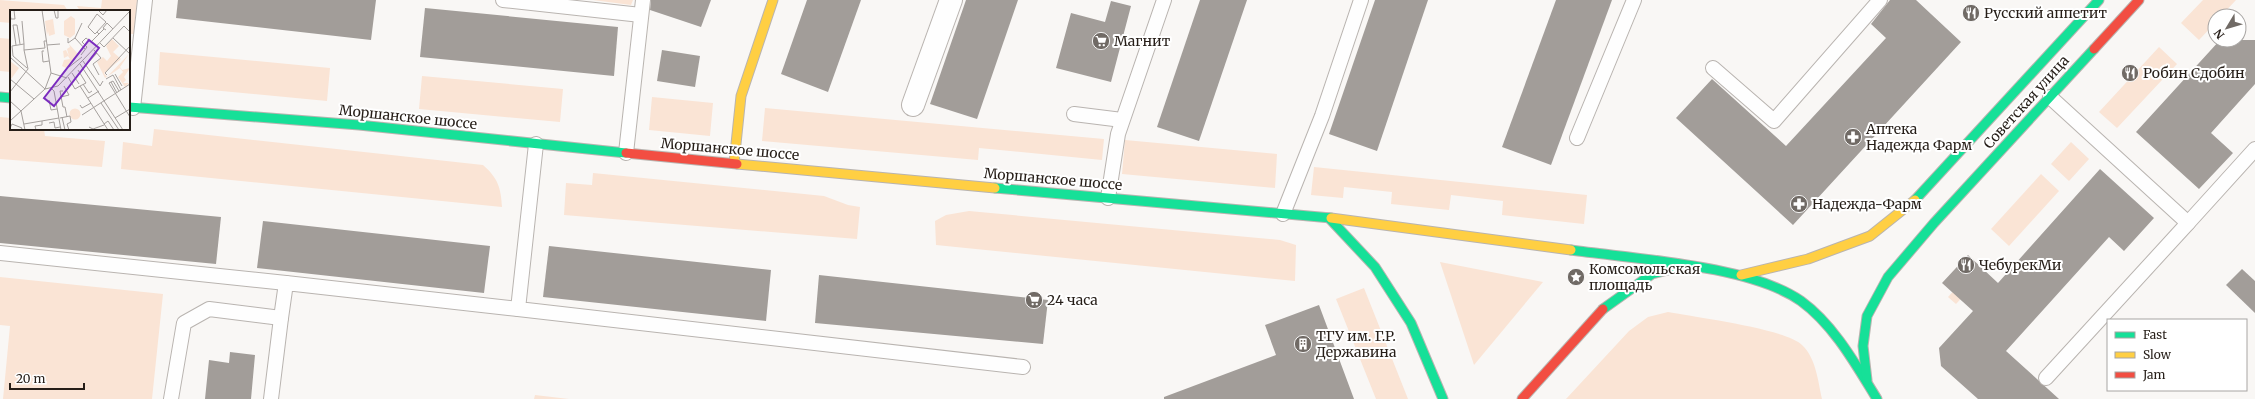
<svg xmlns="http://www.w3.org/2000/svg" width="2255" height="399" viewBox="0 0 2255 399" font-family="Merriweather,serif">
<rect width="100%" height="100%" fill="#f9f7f5"/>
<g fill="#fae4d5">
<path d="M0,0L64,5L68,11H11V23L0,22Z"/>
<path d="M102,0H137L134,34H129V11H80L77,6L101,8Z"/>
<path d="M593,0H633L631,5Z"/>
<path d="M2203,0H2236L2221,16H2215V23L2199,40L2181,23Z"/>
<path d="M0,38L11,39V72L0,71Z"/>
<path d="M2159,47L2177,64L2117,128L2099,112Z"/>
<path d="M160,52L330,68L327,101L158,85Z"/>
<path d="M422,76L563,89L560,122L419,109Z"/>
<path d="M652,97L713,103L710,136L649,130Z"/>
<path d="M765,108L1104,139L1102,160L979,148L978,160L762,141Z"/>
<path d="M0,117L11,118V129H44L45,136L105,141L102,167L0,159Z"/>
<path d="M154,129L483,165C498,178 501,188 502,207L121,169L123,142L152,146Z"/>
<path d="M1125,140L1277,154L1275,188L1122,174Z"/>
<path d="M2071,142L2089,159L2069,181L2051,164Z"/>
<path d="M1314,167L1587,195L1584,224L1502,215L1503,201L1451,195L1449,210L1391,204L1392,192L1344,187L1343,198L1311,195Z"/>
<path d="M593,173L824,196L848,205L860,207L857,239L564,215L566,183L592,185Z"/>
<path d="M2041,174L2059,191L2009,246L1991,229Z"/>
<path d="M969,211L1280,240L1296,245L1295,281L936,245L935,221L946,215Z"/>
<path d="M1984,258L1992,265L1956,304L1948,297Z"/>
<path d="M1440,262L1543,282L1474,365Z"/>
<path d="M0,277L163,294L152,399H3L10,326L0,325Z"/>
<path d="M1364,288L1408,399H1376L1336,299Z"/>
<path d="M1668,312C1694,317 1787,329 1802,345C1816,358 1818,381 1822,399H1566L1629,331L1648,317Z"/>
<path d="M535,395L569,399H534Z"/>
</g>
<g fill="#a29d99">
<path d="M178,0H376L371,40L176,18Z"/>
<path d="M651,0H711L701,27L650,10Z"/>
<path d="M807,0H861L828,92L781,74Z"/>
<path d="M966,0H1018L977,119L930,104Z"/>
<path d="M1200,0H1247L1199,141L1157,127Z"/>
<path d="M1375,0H1428L1377,151L1329,134Z"/>
<path d="M1556,0H1612L1551,165L1502,147Z"/>
<path d="M1890,0H1916L1961,42L1793,225L1676,118L1712,79L1786,146L1886,38L1871,24Z"/>
<path d="M1111,1L1131,6L1111,82L1056,68L1071,13L1105,22Z"/>
<path d="M425,8L618,27L614,76L420,57Z"/>
<path d="M2220,40H2255V84L2211,133L2233,153L2199,189L2136,132Z"/>
<path d="M662,50L700,56L695,87L657,81Z"/>
<path d="M2100,169L2154,218L2124,251L2109,237L2006,351L2059,399H1978L1941,366L1939,348L1973,311L1942,283L1968,255L1998,283Z"/>
<path d="M0,196L221,217L216,264L0,243Z"/>
<path d="M263,221L490,246L484,293L257,268Z"/>
<path d="M549,246L771,270L766,321L543,297Z"/>
<path d="M2242,269L2255,281V313L2226,285Z"/>
<path d="M819,275L1048,300L1043,344L815,323Z"/>
<path d="M1319,305L1354,399H1164V397L1276,355L1265,325Z"/>
<path d="M230,352L255,355L251,399H205L209,360L229,363Z"/>
</g>
<g fill="none" stroke-linecap="round" stroke-linejoin="round">
<defs>
<g id="lane">
<path d="M503,0L641,15"/>
<path d="M1713,68L1774,121L1880,0"/>
<path d="M133,108L145,0"/>
<path d="M1074,114L1122,120"/>
<path d="M1577,138L1634,0"/>
<path d="M536,144L518,309L1023,367"/>
<path d="M626,153L643,0"/>
<path d="M1108,198L1118,134L1164,0"/>
<path d="M1283,214L1322,116L1361,0"/>
<path d="M2188,223L2255,149"/>
<path d="M0,253L286,283"/>
<path d="M2046,378L2188,223L2050,97"/>
<path d="M171,399L184,323L209,309L281,318L286,283L518,309"/>
<path d="M271,399L281,318"/>
</g>
<path id="street" d="M913,105L951,0"/>
<g id="fast">
<path d="M0,97L11,98"/>
<path d="M129,107L359,125L626,153"/>
<path d="M995,188L1331,218"/>
<path d="M1915,200L2099,0"/>
<path d="M1329,218L1375,267L1411,323L1443,399"/>
<path d="M1571,250C1634,259 1750,265 1801,301C1834,325 1856,365 1877,399"/>
<path d="M1603,309L1652,274L1676,268"/>
<path d="M1867,380L1863,346L1867,316L1888,277L1934,223L2094,49"/>
</g>
<g id="slow">
<path d="M734,163L741,96L773,0"/>
<path d="M737,164L995,188"/>
<path d="M1331,218L1571,250"/>
<path d="M1741,275L1808,259L1870,236L1915,200"/>
</g>
<g id="jam">
<path d="M2094,49L2139,0"/>
<path d="M626,153L737,164"/>
<path d="M1522,399L1603,309"/>
</g>
</defs>
<use href="#lane" stroke="#b9b4b0" stroke-width="16"/>
<use href="#street" stroke="#b9b4b0" stroke-width="24"/>
<use href="#fast" stroke="#b9b4b0" stroke-width="11"/>
<use href="#slow" stroke="#b9b4b0" stroke-width="11"/>
<use href="#jam" stroke="#b9b4b0" stroke-width="11"/>
<use href="#lane" stroke="#fefefe" stroke-width="14"/>
<use href="#street" stroke="#fefefe" stroke-width="22"/>
<use href="#fast" stroke="#16e098" stroke-width="9"/>
<use href="#slow" stroke="#ffcf43" stroke-width="9"/>
<use href="#jam" stroke="#f24e42" stroke-width="9"/>
</g>
<defs>
<symbol id="restaurant-disc" viewBox="-11 -11 22 22"><circle r="9.5" fill="#706a65" stroke="#fff"/><path d="M-5-6h1v4h1v-4h1v4h1v-4h1v5L-1.5 .5V6h-2V.5L-5-1ZM5-6V6H3V1.5H1.5Q1.5-4 5-6Z" fill="#fff"/></symbol>
<symbol id="supermarket-disc" viewBox="-11 -11 22 22"><circle r="9.5" fill="#706a65" stroke="#fff"/><path d="M-6-5.5h2.5l.6 2H6L4.5 2H-2.5L-4.4-4H-6ZM-1.5 3.2a1.3 1.3 0 1 0 .1 0ZM3 3.2a1.3 1.3 0 1 0 .1 0Z" fill="#fff"/></symbol>
<symbol id="pharmacy-disc" viewBox="-11 -11 22 22"><circle r="9.5" fill="#706a65" stroke="#fff"/><path d="M-2-6h4v4h4v4h-4v4h-4v-4h-4v-4h4Z" fill="#fff"/></symbol>
<symbol id="sight-disc" viewBox="-11 -11 22 22"><circle r="9.5" fill="#706a65" stroke="#fff"/><path d="M0-6L1.8-2.2L6-1.7L2.9 1.2L3.7 5.4L0 3.3L-3.7 5.4L-2.9 1.2L-6-1.7L-1.8-2.2Z" fill="#fff"/></symbol>
<symbol id="building-disc" viewBox="-11 -11 22 22"><circle r="9.5" fill="#706a65" stroke="#fff"/><path d="M-4-6H4V6H1V3H-1V6H-4ZM-2.5-4.3h1.7v1.8h-1.7ZM.8-4.3h1.7v1.8H.8ZM-2.5-1h1.7V.8h-1.7ZM.8-1h1.7V.8H.8Z" fill="#fff"/></symbol>
</defs>
<g fill-rule="evenodd">
<use href="#restaurant-disc" x="1961" y="3" width="20" height="20"/>
<use href="#supermarket-disc" x="1091" y="31" width="20" height="20"/>
<use href="#restaurant-disc" x="2120" y="63" width="20" height="20"/>
<use href="#pharmacy-disc" x="1843" y="127" width="20" height="20"/>
<use href="#pharmacy-disc" x="1789" y="194" width="20" height="20"/>
<use href="#restaurant-disc" x="1956" y="255" width="20" height="20"/>
<use href="#sight-disc" x="1566" y="267" width="20" height="20"/>
<use href="#supermarket-disc" x="1024" y="290" width="20" height="20"/>
<use href="#building-disc" x="1293" y="334" width="20" height="20"/>
</g>
<g text-anchor="middle" dominant-baseline="central" stroke-width="4" stroke-linejoin="round" paint-order="stroke">
<g font-size="14" fill="#261e18" stroke="#fff" text-anchor="start">
<text x="1984" y="13">Русский аппетит</text>
<text x="1114" y="41">Магнит</text>
<text x="2143" y="73">Робин Сдобин</text>
<text x="1866" y="129">Аптека<tspan x="1866" dy="16">Надежда Фарм</tspan></text>
<text x="1812" y="204">Надежда-Фарм</text>
<text x="1979" y="265">ЧебурекМи</text>
<text x="1589" y="269">Комсомольская<tspan x="1589" dy="16">площадь</tspan></text>
<text x="1047" y="300">24 часа</text>
<text x="1316" y="336">ТГУ им. Г.Р.<tspan x="1316" dy="16">Державина</tspan></text>
</g>
<g font-size="14" fill="#261e18" stroke="#fff">
<text transform="translate(2026 102) rotate(-48)">Советская улица</text>
<text transform="translate(408 117) rotate(6)">Моршанское шоссе</text>
<text transform="translate(730 149) rotate(5)">Моршанское шоссе</text>
<text transform="translate(1053 179) rotate(5)">Моршанское шоссе</text>
</g>
</g>
<g transform="translate(10 10)">
<rect width="120" height="120" fill="#f9f7f5"/>
<path d="M61,6L65,9V24L60,28L54,25V11ZM43,9L45,24L39,26L38,21L37,26L35,11ZM102,29L109,36L103,42L111,49L94,63L97,67L119,44L110,57L112,60L120,58L114,67L116,70L113,73H119L115,77L108,67L113,62L110,58L95,68L87,52L93,47L97,51L101,46L96,36ZM59,34L68,44L56,58L52,56L54,50L60,49L58,46L54,48L53,41L56,40L59,46L57,39L60,37ZM0,51L9,58L1,69L0,68ZM59.5 104a5.5 5.5 0 1 1 11 0a5.5 5.5 0 1 1-11 0Z" fill="#fae4d5"/>
<path fill="none" stroke="#a5a09d" stroke-width="1" d="M32,0L41,63M44,0L46,8H48V0M89,1L93,5L97,0M0,4L1,9H5L4,0M12,11L14,34M72,13L65,28L75,39M96,20L93,18L97,13L103,19M87,22L85,24L78,17L87,4L96,12L87,22L89,24M58,28V33L65,28M103,28L120,44M90,33L94,37L114,16L120,22M6,35L3,15H7L10,34M37,35L50,34M84,40L91,48L83,54L89,65M34,41H32L33,52L39,51M71,45L77,37L72,32L76,28L81,32L94,19M3,46L2,36L14,34V40M3,46L17,58M0,47L35,79M73,51L90,76L93,71M70,54L113,120M76,55L87,43M59,57L72,47M68,60L76,73L70,76L98,120M41,63L57,68M62,63L69,74M105,64L112,76M97,65L95,63L120,36M58,67L65,79L70,76M0,69L24,89M96,69L103,65L111,80M101,72L107,83M73,74L79,83L82,81M41,78L44,81L51,120M35,79L48,76L120,1M53,81H50L53,97M109,81L103,71L99,73L120,107M0,82L18,59L14,40L35,38L34,31H37M51,87L59,85L54,76M78,88L89,81M39,90L41,100L47,99M0,91L11,101L15,120M91,93L109,120M70,95L72,98L81,93M53,97H55L57,107M72,105L120,74M52,107L55,120M50,108L60,106L61,112L57,114L59,120M105,108L120,99M0,111L35,79L41,63M39,113L44,112L45,118L50,117M14,114L49,108M94,114L98,111L104,120M79,117L83,119L94,115M0,118L2,114L12,118L11,120M26,120L25,116L32,115V111"/>
<path fill="#7b2cbf" fill-opacity="0.15" stroke="#7b2cbf" stroke-width="2" d="M79,30L89,38L44,96L34,88Z"/>
<rect width="120" height="120" fill="none" stroke="#261e18" stroke-width="2"/>
</g>
<rect x="2107" y="319" width="140" height="72" fill="#ffffff" stroke="#a8a5a3"/>
<rect x="2115" y="332" width="20" height="6" fill="#16e098" stroke="#a8a5a3"/>
<text x="2143" y="339" font-size="12" fill="#261e18">Fast</text>
<rect x="2115" y="352" width="20" height="6" fill="#ffcf43" stroke="#a8a5a3"/>
<text x="2143" y="359" font-size="12" fill="#261e18">Slow</text>
<rect x="2115" y="372" width="20" height="6" fill="#f24e42" stroke="#a8a5a3"/>
<text x="2143" y="379" font-size="12" fill="#261e18">Jam</text>
<g transform="translate(2227 28) rotate(232)"><circle r="19" fill="#ffffff" stroke="#a8a5a3"/>
<path d="M0-3L7 15L0 10L-7 15Z" fill="#706a65"/>
<text y="-6" font-size="11" font-weight="bold" text-anchor="middle" fill="#261e18">N</text>
</g>
<path d="M10 383v6h74v-6" fill="none" stroke="#261e18" stroke-width="2"/>
<text x="16" y="383" font-size="12" fill="#261e18" stroke="#ffffff" stroke-width="3" paint-order="stroke">20 m</text>
</svg>
